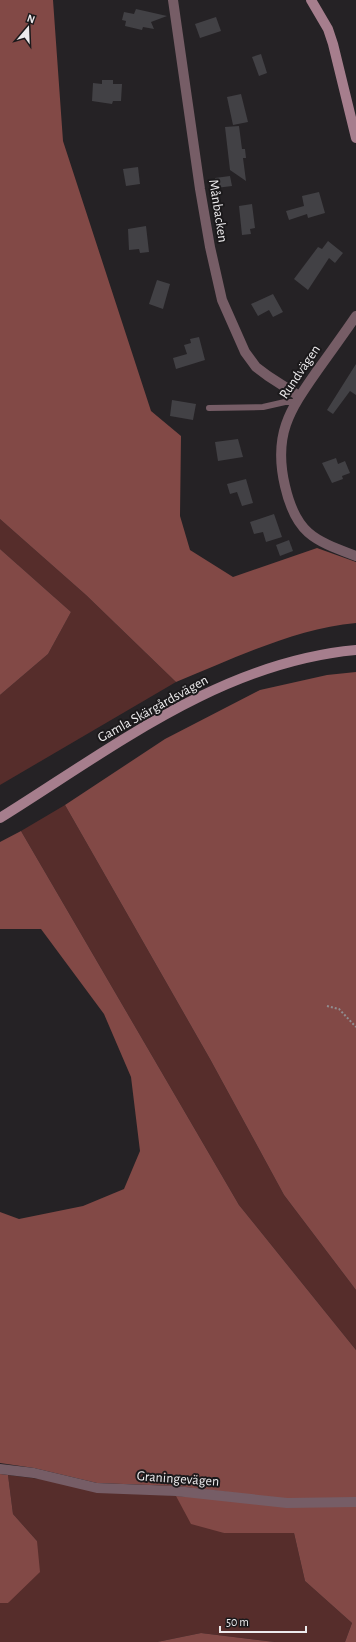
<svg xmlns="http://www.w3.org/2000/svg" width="356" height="1642" viewBox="0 0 356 1642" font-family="'Alegreya Sans',sans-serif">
<rect width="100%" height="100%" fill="#252225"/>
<g fill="#562d2b">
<path d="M0,519L86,595L176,682L0,785V695L48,654L71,612L0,549Z"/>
<path d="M65,805L210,1059L284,1195L356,1290V1350L239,1205L21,831Z"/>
<path d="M8,1475L176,1496L224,1533H294L305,1581L352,1623L345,1642H275L201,1633L157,1642H0V1603H8L37,1541L13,1514Z"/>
</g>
<g fill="#824946">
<path d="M0,0H53L63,141L151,411L181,436L180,516L190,550L233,577L317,548L356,562V623C293,629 233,659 176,682L86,595L0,519Z"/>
<path d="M0,549L71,612L48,654L0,695Z"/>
<path d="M356,672V1290L284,1195L210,1059L65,805L165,739L260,690L327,675Z"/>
<path d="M21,831L239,1205L356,1350V1498L286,1499L176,1486L97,1483L34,1468L0,1463V1212L19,1219L83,1206L124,1189L140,1151L131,1077L104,1014L41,929H0V842Z"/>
<path d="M0,1474L8,1475L13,1514L37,1541L40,1572L8,1603H0Z"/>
<path d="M176,1496L356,1506V1642H345L352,1623L305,1581L294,1533H224L191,1524Z"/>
<path d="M201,1633L275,1642H157Z"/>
</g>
<g fill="#424145">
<path d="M136,9L167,16L151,22L154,29L143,27L142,30L125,26L126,21L122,20L124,12L134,14Z"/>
<path d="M216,17L221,31L200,38L195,24Z"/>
<path d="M261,54L267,73L259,76L252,57Z"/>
<path d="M102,80H113V84H122L121,101H113L112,104L92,101L93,83L102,84Z"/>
<path d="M241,94L248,122L233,125L227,97Z"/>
<path d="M239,126L242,149H245L246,158H243L246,181L230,170L225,127Z"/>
<path d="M138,167L140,184L126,186L123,169Z"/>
<path d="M230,176L232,186L216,188L215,178Z"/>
<path d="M319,192L325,213L308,218L307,214L289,220L286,211L304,206L302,196Z"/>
<path d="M252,204L255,228L250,229L251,234L242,235L239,206Z"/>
<path d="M146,226L149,252L140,253L139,249L129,250L128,229Z"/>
<path d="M328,241L343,253L335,263L329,258L308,290L294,279L318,247L322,249Z"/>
<path d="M157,280L170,284L163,309L149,304Z"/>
<path d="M273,294L283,312L273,317L269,310L258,316L251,304Z"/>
<path d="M199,337L205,360L176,369L173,358L187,354L184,345L191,343L190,339Z"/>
<path d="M356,364V395L350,391L333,414L327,410Z"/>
<path d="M172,400L196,404L193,420L170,416Z"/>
<path d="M238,439L243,457L218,461L215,442Z"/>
<path d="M336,458L338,464L345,461L350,473L342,476L343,479L332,483L322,463Z"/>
<path d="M246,479L253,503L242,506L237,492L230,494L227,484Z"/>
<path d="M274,514L282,537L266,542L263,532L254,534L250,522Z"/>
<path d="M289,540L293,551L280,556L276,545Z"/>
</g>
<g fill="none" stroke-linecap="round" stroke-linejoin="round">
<path stroke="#908d90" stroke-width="2" stroke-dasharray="2 2" stroke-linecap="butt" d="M327,1006L339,1009L356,1027"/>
<path stroke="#765d66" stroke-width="6" d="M209,408L263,407L285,402H295"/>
<g stroke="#765d66" stroke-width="10">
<path d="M173,0L200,189L210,247L222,300L245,352L256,367L268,376L299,396"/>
<path d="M356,316C343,335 330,353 317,371C289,411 273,435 285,486C296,534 314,540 356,556"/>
<path d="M0,1469L34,1473L97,1488L176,1491L287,1503L356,1502"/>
</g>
<g stroke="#a67e8d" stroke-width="10">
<path d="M311,0L328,29L333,44L356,138"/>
<path d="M0,818C111,749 221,662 356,650"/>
</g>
</g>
<g text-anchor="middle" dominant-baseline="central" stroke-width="4" stroke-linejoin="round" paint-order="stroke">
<g font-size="14" fill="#edebed" stroke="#1b191b">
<text transform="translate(218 211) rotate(81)">Månbacken</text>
<text transform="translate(300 372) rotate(-56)">Rundvägen</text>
<text transform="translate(153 709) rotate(-29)">Gamla Skärgårdsvägen</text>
<text transform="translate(178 1479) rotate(4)">Graningevägen</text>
</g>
</g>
<g transform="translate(28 28) rotate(19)" stroke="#1b191b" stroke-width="3" paint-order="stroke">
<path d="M0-3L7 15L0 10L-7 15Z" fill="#edebed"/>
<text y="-6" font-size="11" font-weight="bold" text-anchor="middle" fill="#edebed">N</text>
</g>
<path d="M220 1626v6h86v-6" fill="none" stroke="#edebed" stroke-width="2"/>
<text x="226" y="1626" font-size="12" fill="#edebed" stroke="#1b191b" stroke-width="3" paint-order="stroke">50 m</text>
</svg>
